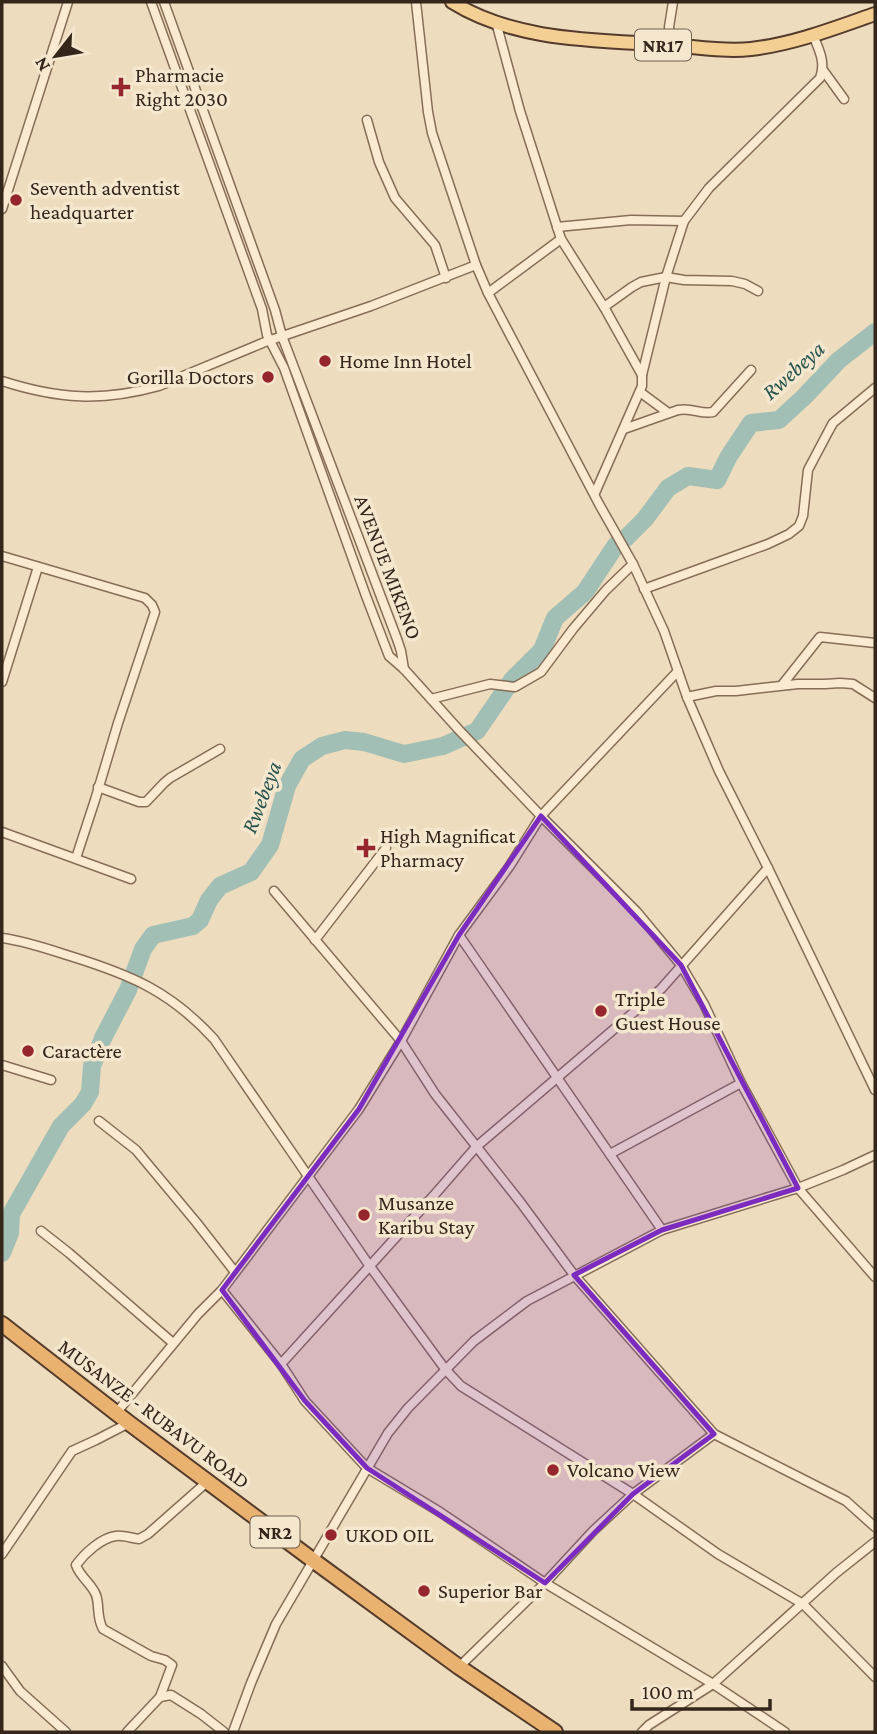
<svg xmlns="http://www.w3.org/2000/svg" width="877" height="1734" viewBox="0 0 877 1734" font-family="'Crimson Pro',serif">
<rect width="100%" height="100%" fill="#eedcbe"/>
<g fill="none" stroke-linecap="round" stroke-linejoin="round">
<g stroke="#a1bfb5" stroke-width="18">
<path d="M626,538L645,519L668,488L688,476L717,480L729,456L751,423L779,420L804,397L839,360L875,332"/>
<path d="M2,1253L10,1233L11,1214L61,1126L83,1104L90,1092L92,1066L103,1038L128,990L143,949L153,935L193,926L200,920L209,900L220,886L251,872L270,845L287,786L302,759L322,746L345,740L364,742L404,754L443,746L477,731L512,680L542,650L555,618L585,592L616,545"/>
</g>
<defs>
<g id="minor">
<path d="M151,2L262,309L267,335L284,368L366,596L389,656L404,669L459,730L541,816L637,912L681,965L704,1004L741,1083L798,1188L875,1277"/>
<path d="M164,2L275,310L282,336L397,639L401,651L404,669"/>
<path d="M416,2L428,112L432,133L476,265L488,293L599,504L633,564L664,631L687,697L719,771L768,868L875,1090"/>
<path d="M496,22L520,111L561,239L604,307L642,375V386L595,493"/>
<path d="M672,45L669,27L673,2"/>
<path d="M823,70L844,99"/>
<path d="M367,120L379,162L395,198L435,245L446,278"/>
<path d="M2,209L68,2"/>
<path d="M557,227L631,220L684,221"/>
<path d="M488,293L561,239"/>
<path d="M604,307L632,287L641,282L666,277L684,280L732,281L745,284L758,291"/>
<path d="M642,375L666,277L684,221L709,188L820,78C826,62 819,50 813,35"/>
<path d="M2,381C58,399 102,402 159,386L265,342L371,306L476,265"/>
<path d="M640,392L667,412"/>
<path d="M624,429L678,410C692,407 701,415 713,412L751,370"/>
<path d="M2,556L145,598L152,605L155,612L118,723L95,800L76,858"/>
<path d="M644,589L768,544L789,534L799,526L803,516L808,470L827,434L833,423L875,388"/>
<path d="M2,682L38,567"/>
<path d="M782,685L820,637L875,643"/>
<path d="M687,697L716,691H736L798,684H825L840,683L853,684L875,698"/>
<path d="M431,699L490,684L515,687L541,672L573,629L606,590L633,564"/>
<path d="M98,787L139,802H146L164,783L170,778L220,749"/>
<path d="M2,832L131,879"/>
<path d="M274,891L401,1041L435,1094L521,1203L574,1275L714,1434L846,1501L875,1527"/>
<path d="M459,935L662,1230"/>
<path d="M2,938C25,941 48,949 70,956C131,975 170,991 214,1039L369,1265L445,1369L461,1386L633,1494L718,1554L803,1604L875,1677"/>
<path d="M315,940L386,848"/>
<path d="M2,1065L51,1080"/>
<path d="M99,1121L136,1150L196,1222L235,1272"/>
<path d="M610,1154L741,1083"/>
<path d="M41,1231L69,1253L173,1343"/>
<path d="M222,1290L281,1364L305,1401L367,1468L440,1512L545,1583L713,1684L785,1732"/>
<path d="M281,1364L436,1193L476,1147L661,989L768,868"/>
<path d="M117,1412L198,1314L222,1290L359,1109L401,1041L459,935L509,867L541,816L678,671"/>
<path d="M2,1554L72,1451L96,1440L129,1423"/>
<path d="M2,1666L20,1691L66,1732"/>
<path d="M459,1667L545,1583L593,1531L633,1494L714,1434"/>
<path d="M160,1697L172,1665L165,1660L151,1656L103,1629C96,1617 100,1606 96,1595C92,1584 80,1577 76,1565C85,1553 101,1538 116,1536C123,1535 131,1538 139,1539L148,1534L207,1482"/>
<path d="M127,1732L160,1697L171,1695L201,1714L224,1732"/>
<path d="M233,1732L251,1683L276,1624L388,1433L408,1408L474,1341L527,1301L662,1230L798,1188L843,1170L875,1155"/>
<path d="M642,1732L649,1725L713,1684L836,1573L875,1542"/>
</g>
<path id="primary" d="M452,2C516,42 598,40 671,45C697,47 725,52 751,49C794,44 835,28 875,14"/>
<path id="trunk" d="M2,1324L129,1423L314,1561L459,1667L555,1732"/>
</defs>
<use href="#minor" stroke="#866d57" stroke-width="11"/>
<use href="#primary" stroke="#543b2b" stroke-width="16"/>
<use href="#trunk" stroke="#543b2b" stroke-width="18"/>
<use href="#minor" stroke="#f9ead1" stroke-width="8"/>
<use href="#primary" stroke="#f3cf94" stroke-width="12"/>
<use href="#trunk" stroke="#eab270" stroke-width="14"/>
</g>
<path fill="#7b2cbf" fill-opacity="0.2" stroke="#7b2cbf" stroke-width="5" stroke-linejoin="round" d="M541,816L681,965L798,1188L662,1230L574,1275L714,1434L633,1494L545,1583L367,1468L305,1401L222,1290L359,1109L459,935Z"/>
<g fill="#96262e" stroke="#f5e7cd" stroke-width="2.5">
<path d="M117.5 76.5h7v7h7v7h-7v7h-7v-7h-7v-7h7z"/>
<circle cx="16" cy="200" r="7"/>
<circle cx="325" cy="361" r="7"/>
<circle cx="268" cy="377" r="7"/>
<path d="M362.5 837.5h7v7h7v7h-7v7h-7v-7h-7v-7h7z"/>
<circle cx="601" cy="1011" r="7"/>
<circle cx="28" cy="1051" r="7"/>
<circle cx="364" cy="1215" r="7"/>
<circle cx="553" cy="1470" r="7"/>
<circle cx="331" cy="1535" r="7"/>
<circle cx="424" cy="1591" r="7"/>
</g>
<g text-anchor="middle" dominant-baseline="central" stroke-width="7" stroke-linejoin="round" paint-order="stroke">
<g fill="#f5e7cd" stroke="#6f6050" stroke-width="2">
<rect x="635" y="29.5" width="56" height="31" rx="5"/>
<rect x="250.5" y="1516.5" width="49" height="31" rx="5"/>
</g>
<g font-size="19" font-weight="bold" fill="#35261b">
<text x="663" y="45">NR17</text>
<text x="275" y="1532">NR2</text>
</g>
<g font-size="21" fill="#35261b" stroke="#f5e7cd" text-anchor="start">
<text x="135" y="75">Pharmacie<tspan x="135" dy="24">Right 2030</tspan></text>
<text x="30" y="188">Seventh adventist<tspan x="30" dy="24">headquarter</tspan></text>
<text x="339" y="361">Home Inn Hotel</text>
<text x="254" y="377" text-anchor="end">Gorilla Doctors</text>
<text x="380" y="836">High Magnificat<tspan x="380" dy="24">Pharmacy</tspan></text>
<text x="615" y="999">Triple<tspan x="615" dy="24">Guest House</tspan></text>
<text x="42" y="1051">Caractère</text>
<text x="378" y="1203">Musanze<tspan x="378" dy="24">Karibu Stay</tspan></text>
<text x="567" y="1470">Volcano View</text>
<text x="345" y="1535">UKOD OIL</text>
<text x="438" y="1591">Superior Bar</text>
</g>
<g font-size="21" fill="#35261b" stroke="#f5e7cd">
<text transform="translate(388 567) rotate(69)">AVENUE MIKENO</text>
<text transform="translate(154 1414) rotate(37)">MUSANZE - RUBAVU ROAD</text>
</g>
<g font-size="23" font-style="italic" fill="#2a5650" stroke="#f5e7cd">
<text transform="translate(793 370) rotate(-42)">Rwebeya</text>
<text transform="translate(261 797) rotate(-69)">Rwebeya</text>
</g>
</g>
<rect width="877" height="1734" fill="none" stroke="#35261b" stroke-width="7"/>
<g transform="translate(56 56) rotate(239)" stroke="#f5e7cd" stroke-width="5" paint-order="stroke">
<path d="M0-5L12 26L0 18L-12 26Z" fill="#35261b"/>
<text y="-10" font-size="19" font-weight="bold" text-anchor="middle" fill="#35261b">N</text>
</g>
<path d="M632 1699v10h138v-10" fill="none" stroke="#35261b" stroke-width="3.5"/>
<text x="642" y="1699" font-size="21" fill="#35261b" stroke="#f5e7cd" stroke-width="5" paint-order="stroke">100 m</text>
</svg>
